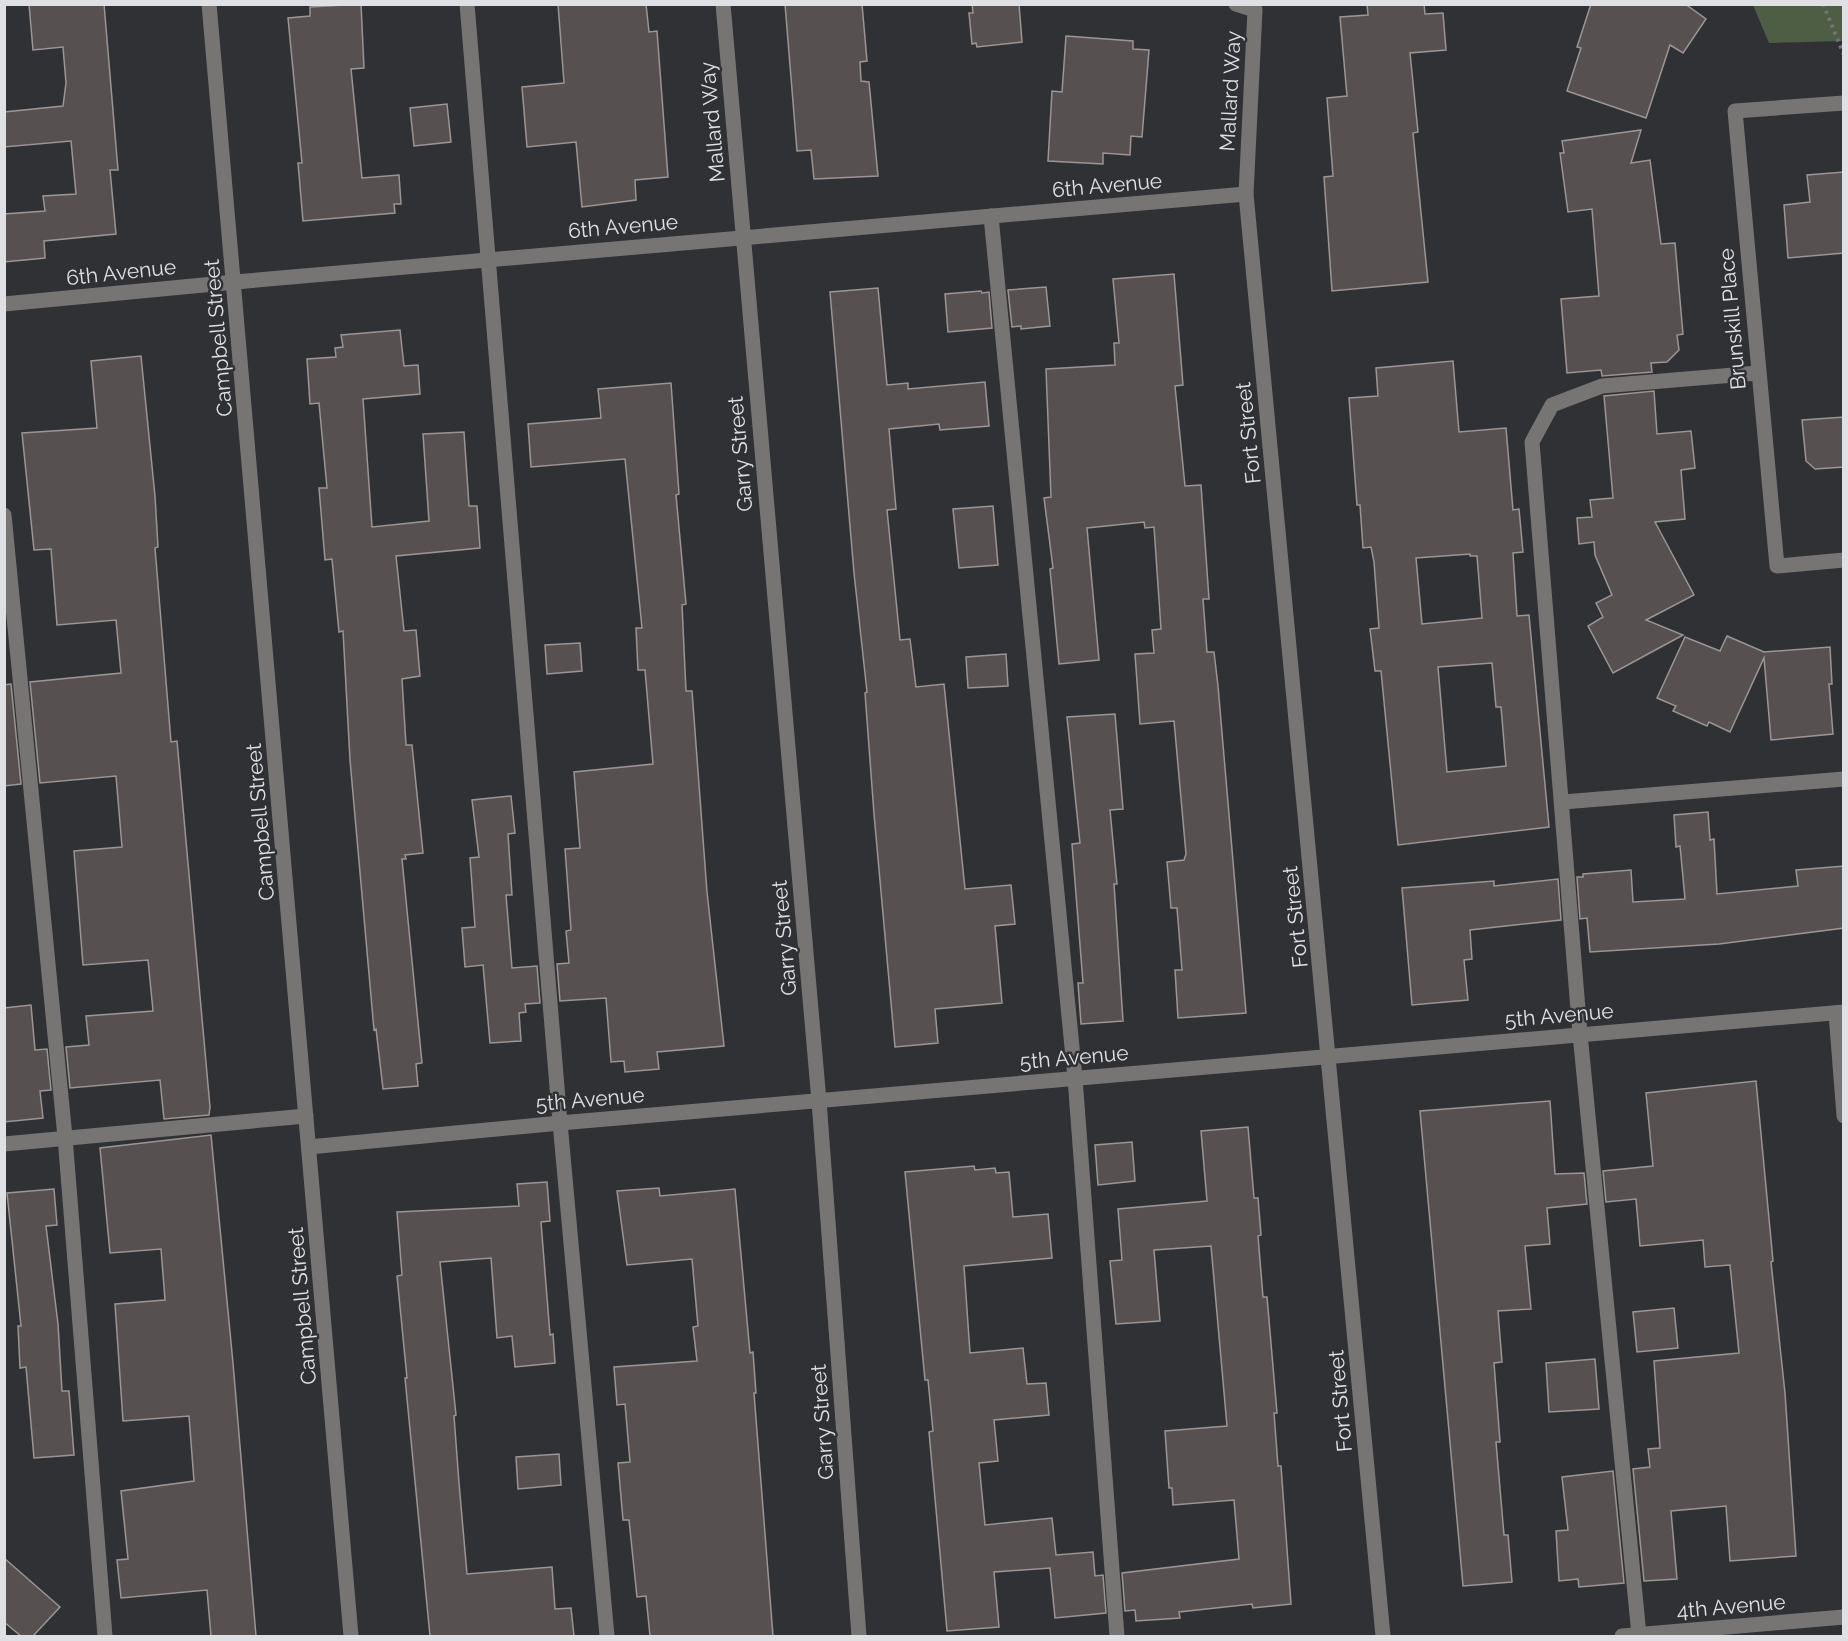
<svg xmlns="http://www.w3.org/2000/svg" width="1848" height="1641" viewBox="0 0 1848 1641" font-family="Raleway,sans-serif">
<rect width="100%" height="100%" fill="#303135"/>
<path fill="#4e5e44" d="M1753,5H1843V41L1769,43Z"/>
<g fill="#565150" stroke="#9b9594" stroke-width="1.5" fill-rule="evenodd">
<path d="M29,4H104L118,170H110L116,234L44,241L45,258L4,262V214L45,211L43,196L76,194L71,141L4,147V112L63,106L66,83L63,47L33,50Z"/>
<path d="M361,4L364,68L351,69L362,178L399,175L401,204H394L395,213L303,221L298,163H302L288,18L310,16V7Z"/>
<path d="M558,4H646L649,32L657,31L668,177L635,180L636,200L582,207L576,142L527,147L522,87L564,83Z"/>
<path d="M785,4H862L867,61L860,62L861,81L869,82L878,176L814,179L811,150L797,151Z"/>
<path d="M972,4H1019L1022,42L977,47L976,43L972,44L969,13H973Z"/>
<path d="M1367,4H1424L1425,14L1443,13L1446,50L1410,53L1418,132L1413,133L1428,282L1332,291L1324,177L1333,176L1327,98L1347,96L1340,17L1368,15Z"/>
<path d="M1591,4H1685L1706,19L1683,53L1670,45L1646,118L1567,91L1581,48L1577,47Z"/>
<path d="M1066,36L1133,41V49L1149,50L1142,137L1131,136L1130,155L1103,153V164L1048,161L1052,91L1062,92Z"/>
<path d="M447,104L451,142L414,146L410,108Z"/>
<path d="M1641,130L1631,163L1650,160L1661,244L1675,243L1683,334L1677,335L1679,350L1667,362L1651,363L1652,372L1602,376L1601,370L1567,373L1561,299L1599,296L1592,209L1568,212L1560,153H1564L1562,141Z"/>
<path d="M1844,172V253L1788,258L1784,205L1810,202L1807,175Z"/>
<path d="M1174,274L1183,385L1175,386L1185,486L1201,485L1209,599H1203L1207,652H1214L1218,686L1246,1013L1178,1018L1175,970H1182L1177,908H1171L1167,862L1184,860L1186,854L1174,721L1140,724L1135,654L1154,653L1152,630L1161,629L1154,527L1145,528L1144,522L1087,528L1099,660L1059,664L1050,569L1053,568L1044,498L1051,497L1046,369L1115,365L1114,343H1119L1113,279Z"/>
<path d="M1046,287L1050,326L1021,329V326L1012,327L1008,290Z"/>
<path d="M878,288L887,385L908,383V389L985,382L989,426L940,430L939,424L889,429L896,509L887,510L900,640L910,639L916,687L944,684L965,889L1011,885L1015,924L995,926L1002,1003L935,1009L938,1043L895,1047L874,814L865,693L867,692L854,573L830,292Z"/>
<path d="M981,291L982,293L989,292L992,328L948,332L945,294Z"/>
<path d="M400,330L404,366L418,365L420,394L363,399L372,527L429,521L423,434L464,432L469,506H477L480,548L396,556L404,631L416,630L420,676L402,679L406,745H412L423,853L405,855L406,859H402L422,1063L416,1064L418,1086L383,1089L376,1029L374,1030L350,760L343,631L339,632L332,559L325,560L319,488H327L319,403L310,404L307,359L336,357L335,348L343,347L341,335Z"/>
<path d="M141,356L155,496L158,547L155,548L171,742L177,741L210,1107L209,1115L164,1119L160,1080L70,1088L66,1047L89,1045L86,1016L153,1011L148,960L83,965L74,851L122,847L116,776L40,783L30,682L121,673L116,620L57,625L51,549L34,550L22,433L97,428L91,361Z"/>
<path d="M1453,361L1459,432L1506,428L1513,510L1519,509L1523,552L1513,553L1517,616L1529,615L1549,827L1398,845L1381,671H1375L1370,629L1379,628L1374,562L1371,547L1363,548L1360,505H1357L1349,398L1378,396L1376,368ZM1470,554V556H1477L1482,618L1422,624L1416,558ZM1492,663L1496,707H1501L1506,766L1447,772L1438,667Z"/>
<path d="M671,383L679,494L676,495L686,604L682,605L686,691H692L707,892L724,1046L657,1052L659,1069L625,1072L624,1061L611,1062L606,998L560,1001L557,964L569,963L566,931L571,930L565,849L580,848L574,772L653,764L645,670H638L636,628H642L625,459L531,467L528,424L601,418L598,389Z"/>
<path d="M1654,391L1657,434L1691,431L1695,468L1681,470L1685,519L1655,522L1694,595L1646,620L1683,635L1613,673L1588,626L1603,617L1596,603L1612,595L1595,555L1594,542L1579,544L1577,518L1592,517L1590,500L1613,498L1604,396Z"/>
<path d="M1844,417V467L1815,469L1806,461L1802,420Z"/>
<path d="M993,506L998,565L959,568L953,509Z"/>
<path d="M1727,636L1764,652L1830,647L1832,684H1829L1833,734L1771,740L1764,658L1730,732L1709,722L1707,726L1673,711L1676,706L1657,698L1685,637L1720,651Z"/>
<path d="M580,643L582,671L547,674L545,645Z"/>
<path d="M1006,654L1008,686L968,688L966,657Z"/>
<path d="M11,684L21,784L4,786V685Z"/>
<path d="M1115,714L1123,809L1110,810L1117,884H1114L1123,1021L1081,1024L1078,983H1083L1072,844L1080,843L1067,717Z"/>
<path d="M511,796L515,833L508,834L512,895H506L512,968L537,966L540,1003L525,1004L526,1012L519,1013L521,1041L490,1043L483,965L465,967L462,928L475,927L470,858L479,857L472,800Z"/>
<path d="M1708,812L1710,840L1714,839L1717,894L1798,886L1796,870L1844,866V928L1719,944L1590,952L1587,918L1580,919L1577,877H1583V874L1631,870L1633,902L1685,899L1680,846L1676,847L1674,815Z"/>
<path d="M1558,879L1561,920L1470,930L1472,959L1464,960L1468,1000L1412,1005L1402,888L1494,881V886Z"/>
<path d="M31,1005L35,1050L47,1049L51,1090L40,1091L43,1118L4,1122V1008Z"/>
<path d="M1756,1081L1773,1261L1771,1262L1785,1393L1796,1556L1730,1561L1726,1506L1671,1511L1677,1579L1644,1581L1633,1469L1650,1467L1648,1449L1660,1448L1654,1361L1739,1353L1730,1265L1705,1267L1703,1240L1640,1246L1636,1199L1606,1202L1603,1171L1653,1166L1646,1093Z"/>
<path d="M1550,1101L1555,1174L1584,1173L1587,1204L1547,1208L1550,1244L1525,1246L1531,1309L1498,1311L1502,1362L1494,1363L1500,1442H1496L1504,1535H1508L1512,1582L1463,1586L1420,1111Z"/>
<path d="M1248,1127L1254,1198H1258L1261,1235L1258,1236L1263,1297H1267L1277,1413H1274L1278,1466H1281L1291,1604L1253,1608L1252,1604L1179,1612L1180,1618L1136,1621L1135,1610L1125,1611L1122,1573L1239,1559L1234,1500L1173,1505L1172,1488H1169L1165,1431L1227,1426L1211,1246L1154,1250L1160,1321L1116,1324L1110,1261L1122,1260L1118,1209L1207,1201L1201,1131Z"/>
<path d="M211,1135L233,1363L256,1636H211L207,1590L121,1598L117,1560L128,1559L121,1491L194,1481L189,1416L123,1421L115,1304L165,1300L161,1249L110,1253L100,1148Z"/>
<path d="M1132,1142L1135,1181L1098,1185L1095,1145Z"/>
<path d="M974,1166L975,1170L995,1168L996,1173L1009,1172L1013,1217L1048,1214L1052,1258L964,1266L970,1353L1023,1348L1027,1384L1046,1383L1049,1415L994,1420L998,1461L979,1463L985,1525L1052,1518L1056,1555L1093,1552L1095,1576L1103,1575L1106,1613L1055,1618L1050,1568L994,1572L999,1627L947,1631L929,1432L933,1431L928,1380H925L905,1172Z"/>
<path d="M547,1182L550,1221L541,1222L550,1335L553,1334L555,1363L515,1367L512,1336L497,1338L491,1258L440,1262L456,1415L454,1416L459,1483L467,1574L552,1567L555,1609L571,1608L574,1636H430L405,1378H407L397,1276L402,1275L397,1212L519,1206L517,1184Z"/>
<path d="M659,1188L660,1196L735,1189L750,1353L753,1352L756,1393H754L773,1636H650L646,1596L637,1597L629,1520H623L618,1463L630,1462L625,1404L617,1405L614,1367L697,1361L693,1327L698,1326L692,1259L627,1265L617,1191Z"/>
<path d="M54,1189L57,1225L46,1226L58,1324L62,1391H69L74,1455L34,1458L26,1367L20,1368L18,1326H21L7,1193Z"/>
<path d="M1674,1308L1678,1348L1637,1352L1633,1312Z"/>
<path d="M1595,1359L1599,1409L1549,1412L1546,1363Z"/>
<path d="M559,1454L561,1485L518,1489L516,1457Z"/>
<path d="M1613,1471L1624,1583L1579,1587L1578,1579L1559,1581L1556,1531L1568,1530L1562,1477Z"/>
<path d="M4,1558L60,1607L33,1636H21L4,1622Z"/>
</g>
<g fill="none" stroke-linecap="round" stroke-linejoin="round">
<path stroke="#727376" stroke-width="4" stroke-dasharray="3 4.5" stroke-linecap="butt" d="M1823,4L1844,55"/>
<g stroke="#777474" stroke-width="15">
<path d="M209,4L351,1636"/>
<path d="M467,4L560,1123L607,1636"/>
<path d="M723,4L819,1101L859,1636"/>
<path d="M1236,4L1255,10L1246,194L1383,1636"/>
<path d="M1844,103L1735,111L1777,566L1844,560"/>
<path d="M991,216L1075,1078L1117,1636"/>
<path d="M4,304L235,282L1246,194"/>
<path d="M4,515L65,1137L105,1636"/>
<path d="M1563,802L1844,779"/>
<path d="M1836,1013L1844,1116"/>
<path d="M4,1144L306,1116"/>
<path d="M309,1147L560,1123L1844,1012"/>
<path d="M1639,1635L1580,1034L1532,442L1552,405L1602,386L1758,373"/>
<path d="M1622,1636L1844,1617"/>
</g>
</g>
<g text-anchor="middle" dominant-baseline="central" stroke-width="5" stroke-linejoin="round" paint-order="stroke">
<g font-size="21" fill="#dfe0e3" stroke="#303135">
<text transform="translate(1230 91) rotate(-87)">Mallard Way</text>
<text transform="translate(712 122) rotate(-95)">Mallard Way</text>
<text transform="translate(1107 185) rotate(-5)">6th Avenue</text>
<text transform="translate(623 226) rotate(-5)">6th Avenue</text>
<text transform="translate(121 272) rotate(-6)">6th Avenue</text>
<text transform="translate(1732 319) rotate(-95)">Brunskill Place</text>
<text transform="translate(218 338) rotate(-95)">Campbell Street</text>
<text transform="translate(1248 433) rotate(-96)">Fort Street</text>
<text transform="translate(740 454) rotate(-95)">Garry Street</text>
<text transform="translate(260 822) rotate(-95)">Campbell Street</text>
<text transform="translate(1295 917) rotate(-96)">Fort Street</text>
<text transform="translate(784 938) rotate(-95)">Garry Street</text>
<text transform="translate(1559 1015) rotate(-5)">5th Avenue</text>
<text transform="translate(1074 1057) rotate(-5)">5th Avenue</text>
<text transform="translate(590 1099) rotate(-5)">5th Avenue</text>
<text transform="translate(302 1306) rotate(-95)">Campbell Street</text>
<text transform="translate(1340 1401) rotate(-95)">Fort Street</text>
<text transform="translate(822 1422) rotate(-94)">Garry Street</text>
<text transform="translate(1731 1606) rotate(-5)">4th Avenue</text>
</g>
</g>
<rect width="1848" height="1641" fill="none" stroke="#dfe0e3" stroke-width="12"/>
</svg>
